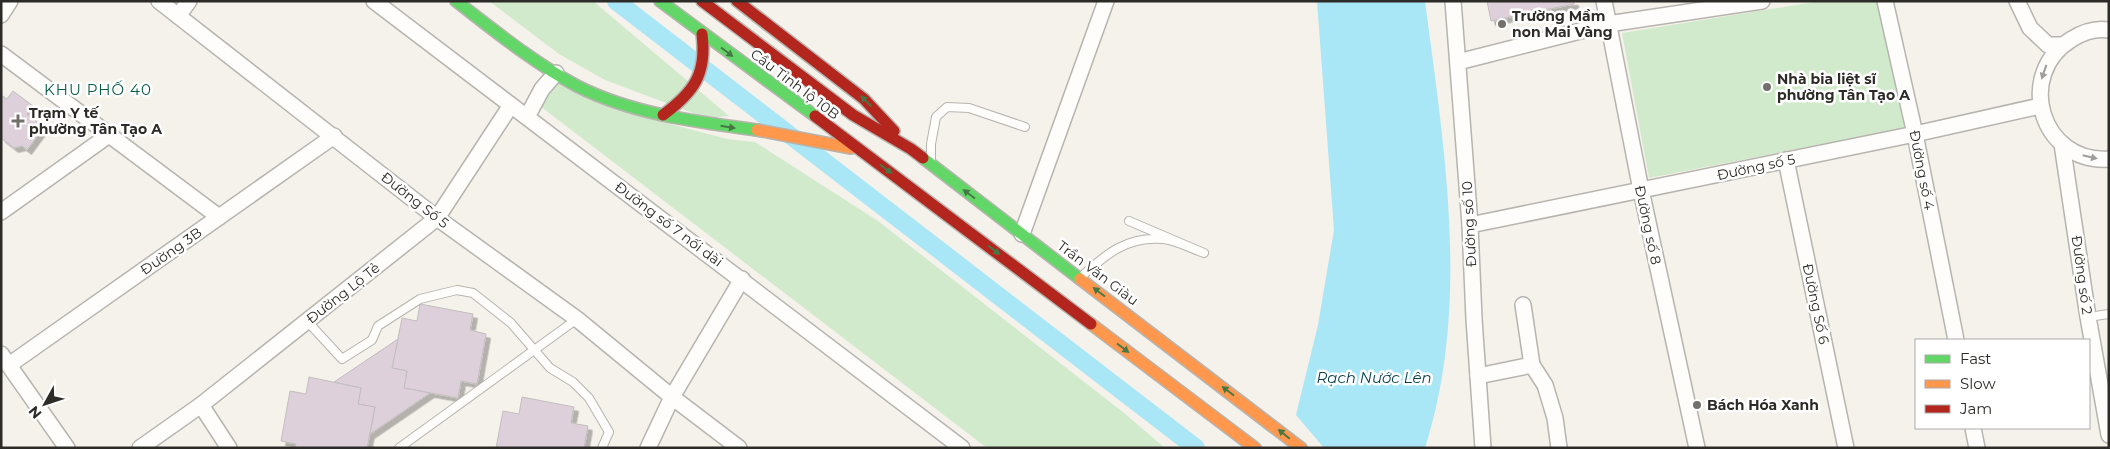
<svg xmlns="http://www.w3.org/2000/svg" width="2110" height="449" viewBox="0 0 2110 449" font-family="Montserrat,sans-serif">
<defs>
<filter id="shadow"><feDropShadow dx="4.5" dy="4.5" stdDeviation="0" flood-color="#0004"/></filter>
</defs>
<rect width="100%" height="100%" fill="#f5f1eb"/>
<g fill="#d2eacc">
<path d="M489,1H593L729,116L706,118L605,80L559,54Z"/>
<path d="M1821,1H1877L1905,128L1649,178L1622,33Z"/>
<path d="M557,82L617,110L727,139L755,142L878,221L1124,413L1165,448H987L540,106Z"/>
</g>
<path fill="#a9e6f6" d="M1317,1H1425C1444,148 1471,303 1425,448H1324L1296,415L1318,325L1334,230Z"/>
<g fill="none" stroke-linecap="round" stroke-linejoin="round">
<path stroke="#a9e6f6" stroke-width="18" d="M616,1L1196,448"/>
</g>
<g fill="#ddd0da" stroke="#c2bebe" filter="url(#shadow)">
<path d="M1487,1H1574V4L1491,21Z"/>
<path d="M13,91L33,106L27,114L44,127L27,150L22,146L14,148L1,138V95L7,99Z"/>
<path d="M420,304L473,314L470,330L486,334L477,384L461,381L458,398L404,388L407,371L392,368L402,318L417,321Z"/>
<path d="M398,339L392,368L407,371L404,388L430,393L370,434L375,407L358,404L361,388L334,382Z"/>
<path d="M309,377L361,388L358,404L375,407L367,448H295L296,444L281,441L290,391L306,394Z"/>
<path d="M522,397L574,407L571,423L588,426L584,448H496L503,411L519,414Z"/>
</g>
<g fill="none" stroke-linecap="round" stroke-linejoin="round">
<defs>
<g id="lane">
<path d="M931,161V144L936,117L947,107L969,108L1025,127"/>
<path d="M1081,277C1106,254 1127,236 1163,239C1176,240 1192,249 1204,253L1129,221"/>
<path d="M2088,317L2109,314"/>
<path d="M307,321L342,359L372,340L378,326L420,299L457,290L473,293L511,323L550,368L573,382L589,398L609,432L602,448"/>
<path d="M399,448L577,319"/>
</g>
<g id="street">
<path d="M159,1L437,218L577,319L672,397L739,448"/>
<path d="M374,1L962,448"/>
<path d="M1453,1L1470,225L1474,319L1483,448"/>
<path d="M1604,1L1641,190L1697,448"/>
<path d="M1885,1L1915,134L1956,340"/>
<path d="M2017,1L2030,28L2048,45H2062"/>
<path d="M1,15L10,1"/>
<path d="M178,16L189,1"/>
<path d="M2109,30C2096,28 2083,32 2072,39C2014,74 2041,164 2109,159"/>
<path d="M1,54L219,217"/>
<path d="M1458,62L1608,24L1762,1"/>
<path d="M527,117L542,89L556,73"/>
<path d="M2062,144L2088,317L2109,435"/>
<path d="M1786,160L1846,448"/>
<path d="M1,212L109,135"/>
<path d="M1470,225L1915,134L2040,106"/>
<path d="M1022,234L1106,1"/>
<path d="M1523,305L1532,365"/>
<path d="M1,354L67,448"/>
<path d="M9,365L334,136"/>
<path d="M1478,376L1532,365L1545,385L1555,418L1559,448"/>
<path d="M201,405L229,448"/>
<path d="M1973,428L1977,448"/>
<path d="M140,448L201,405L437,218L511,105"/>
<path d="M648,448L672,397L742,279"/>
</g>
<g id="fast">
<path d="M456,1C495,31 534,63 577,86C632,114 697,122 757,130"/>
<path d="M660,1L815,116"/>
<path d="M923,158L1080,279"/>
</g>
<g id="slow">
<path d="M757,130L851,148"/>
<path d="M1080,279L1301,448"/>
<path d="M1091,324L1255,448"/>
</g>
<g id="jam">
<path d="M702,1L853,115L911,149L923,158"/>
<path d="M737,1L864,99L894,131"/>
<path d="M663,115C694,92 707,74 702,34"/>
<path d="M815,116L1091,324"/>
</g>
</defs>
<use href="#lane" stroke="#b7b4af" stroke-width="10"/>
<use href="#street" stroke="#b7b4af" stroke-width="18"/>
<use href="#fast" stroke="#b7b4af" stroke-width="14"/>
<use href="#slow" stroke="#b7b4af" stroke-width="14"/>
<use href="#jam" stroke="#b7b4af" stroke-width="14"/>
<use href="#lane" stroke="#fefdfc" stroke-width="8"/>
<use href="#street" stroke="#fefdfc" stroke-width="15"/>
<use href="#fast" stroke="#63d668" stroke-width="11"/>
<use href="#slow" stroke="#ff974d" stroke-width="11"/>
<use href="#jam" stroke="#b3261e" stroke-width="11"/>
</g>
<defs><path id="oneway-solid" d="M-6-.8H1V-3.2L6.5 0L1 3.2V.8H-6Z" transform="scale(1.25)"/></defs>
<g fill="#457844">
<use href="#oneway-solid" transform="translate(727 52) rotate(37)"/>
<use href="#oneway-solid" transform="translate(866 101) rotate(-136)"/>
<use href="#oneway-solid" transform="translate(728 127) rotate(9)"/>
<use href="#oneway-solid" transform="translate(886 169) rotate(36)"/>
<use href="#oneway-solid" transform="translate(969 194) rotate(-143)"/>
<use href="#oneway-solid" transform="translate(994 250) rotate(37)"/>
<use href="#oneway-solid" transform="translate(1099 292) rotate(-143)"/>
<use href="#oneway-solid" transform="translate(1123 348) rotate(37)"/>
<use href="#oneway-solid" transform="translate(1228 391) rotate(-143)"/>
<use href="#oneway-solid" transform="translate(1284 434) rotate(-141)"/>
</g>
<g fill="#a09e9c">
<use href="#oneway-solid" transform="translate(2044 72) rotate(109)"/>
<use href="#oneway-solid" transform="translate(2090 157) rotate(13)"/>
</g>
<g fill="#73706c" stroke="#fff" stroke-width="2">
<circle cx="1502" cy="24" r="5"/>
<circle cx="1767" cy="87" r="5"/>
<path d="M15.5 113.5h5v5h5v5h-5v5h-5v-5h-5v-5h5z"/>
<circle cx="1697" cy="405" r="5"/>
</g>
<g text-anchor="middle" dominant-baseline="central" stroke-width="5" stroke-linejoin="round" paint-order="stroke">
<g font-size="14" font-weight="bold" fill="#2d2b27" stroke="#fff" text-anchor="start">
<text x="1512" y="16">Trường Mầm<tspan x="1512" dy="16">non Mai Vàng</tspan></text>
<text x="1777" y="79">Nhà bia liệt sĩ<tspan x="1777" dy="16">phường Tân Tạo A</tspan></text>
<text x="29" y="113">Trạm Y tế<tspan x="29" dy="16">phường Tân Tạo A</tspan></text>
<text x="1707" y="405">Bách Hóa Xanh</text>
</g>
<g font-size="14" fill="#2d2b27" stroke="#fff">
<text transform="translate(795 84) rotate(37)">Cầu Tỉnh lộ 10B</text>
<text transform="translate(1756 167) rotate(-12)">Đường số 5</text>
<text transform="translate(1922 170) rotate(79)">Đường số 4</text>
<text transform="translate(415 200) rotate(38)">Đường Số 5</text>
<text transform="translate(669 224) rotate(37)">Đường số 7 nối dài</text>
<text transform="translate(1469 224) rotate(-93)">Đường số 10</text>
<text transform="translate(1648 225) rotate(78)">Đường số 8</text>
<text transform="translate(171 251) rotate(-35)">Đường 3B</text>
<text transform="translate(1098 273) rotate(37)">Trần Văn Giàu</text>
<text transform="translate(2082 275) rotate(82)">Đường số 2</text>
<text transform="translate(343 293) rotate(-38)">Đường Lộ Tẻ</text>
<text transform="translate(1816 304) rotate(78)">Đường Số 6</text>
</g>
<g font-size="15" letter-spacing="1" fill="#075a46" stroke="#fff">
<text x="98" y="89">KHU PHỐ 40</text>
</g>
<g font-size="15" font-style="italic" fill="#063f4c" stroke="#fff">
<text x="1374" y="377">Rạch Nước Lên</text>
</g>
</g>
<rect width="2110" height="449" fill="none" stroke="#2d2b27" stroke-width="5"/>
<rect x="1915" y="339" width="175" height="90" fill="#ffffff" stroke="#abaaa9"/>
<rect x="1925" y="355" width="25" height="8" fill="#63d668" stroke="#abaaa9"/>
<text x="1960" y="364" font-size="15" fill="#2d2b27">Fast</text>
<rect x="1925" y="380" width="25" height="8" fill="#ff974d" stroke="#abaaa9"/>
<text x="1960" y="389" font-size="15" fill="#2d2b27">Slow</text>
<rect x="1925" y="405" width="25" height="8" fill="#b3261e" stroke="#abaaa9"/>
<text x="1960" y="414" font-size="15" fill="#2d2b27">Jam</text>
<g transform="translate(45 404) rotate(230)" stroke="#ffffff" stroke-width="4" paint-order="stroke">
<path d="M0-4L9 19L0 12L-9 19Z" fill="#2d2b27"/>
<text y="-8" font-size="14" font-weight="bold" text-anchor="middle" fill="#2d2b27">N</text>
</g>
</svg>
